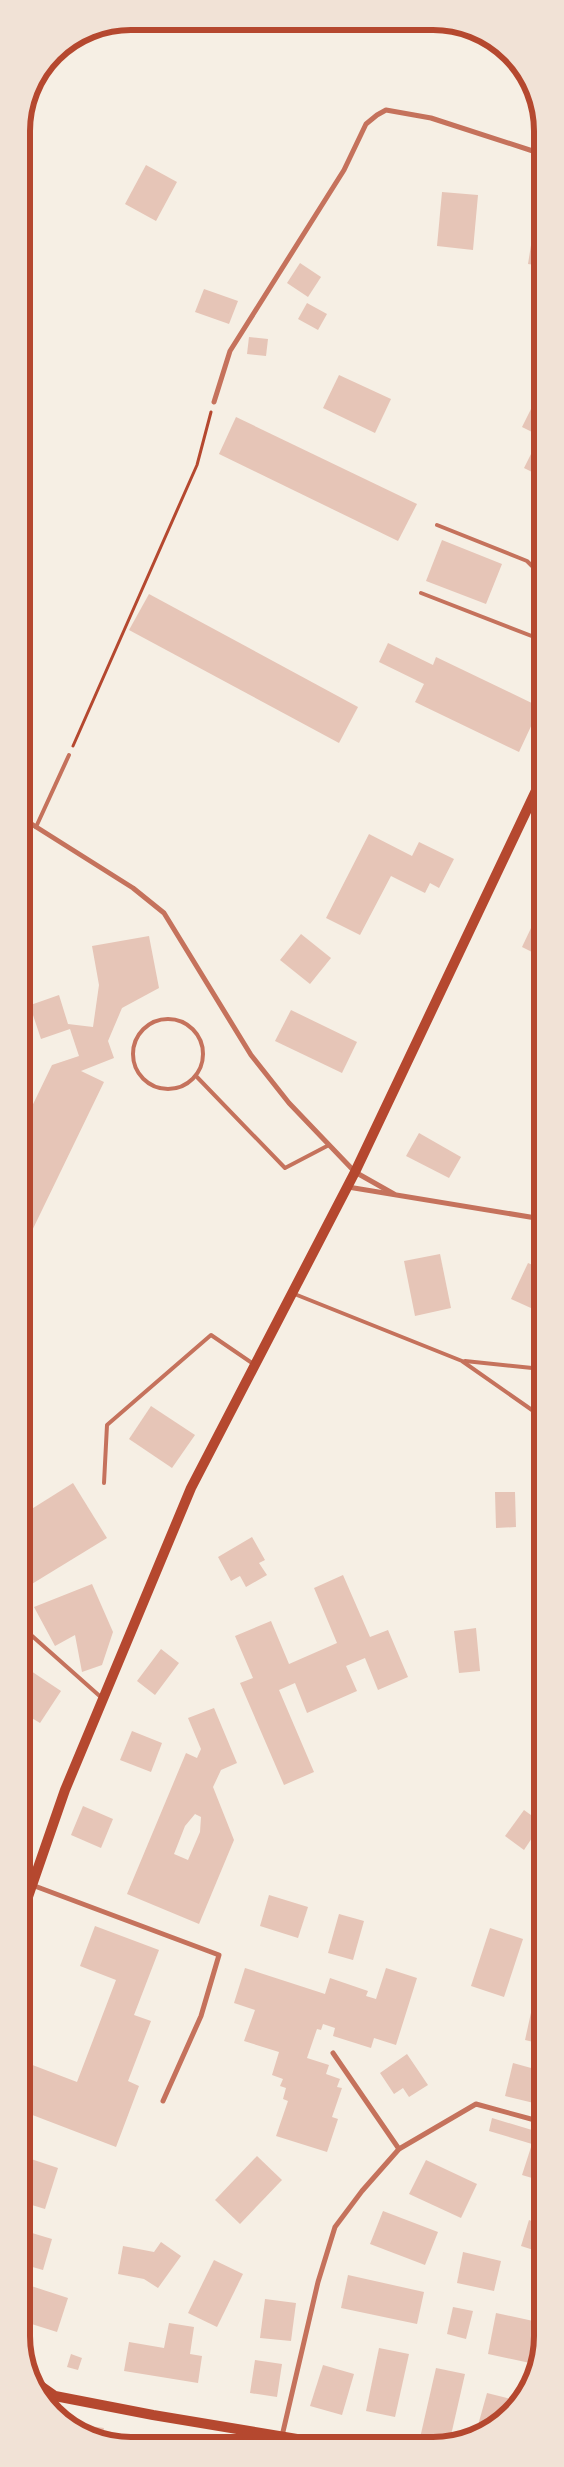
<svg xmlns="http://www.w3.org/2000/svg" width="564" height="2467" viewBox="0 0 564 2467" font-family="'Source Sans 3',sans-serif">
<rect width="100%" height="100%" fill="#f6efe4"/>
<g fill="#e6c5b7" fill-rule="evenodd">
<path d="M146,165L177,182L156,221L125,204Z"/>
<path d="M442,192L478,195L473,250L437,246Z"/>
<path d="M535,220L542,221V266L528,264Z"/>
<path d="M300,263L321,277L308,297L287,283Z"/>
<path d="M204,289L238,301L229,324L195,312Z"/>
<path d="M307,303L327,314L318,330L298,319Z"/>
<path d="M249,337L268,339L266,356L247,354Z"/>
<path d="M339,375L391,399L375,433L323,408Z"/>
<path d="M531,409L542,414V477L524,468L540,436L522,427Z"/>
<path d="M236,417L417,504L398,541L219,454Z"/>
<path d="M442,540L502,564L486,604L426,581Z"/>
<path d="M149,594L358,707L339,743L129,630Z"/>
<path d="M388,643L433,665L436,657L540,707L519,752L415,702L424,684L379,662Z"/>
<path d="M369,834L412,856L419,842L454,859L439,888L430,883L425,893L391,876L360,935L326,918Z"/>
<path d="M542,905V957L522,947Z"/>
<path d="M301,934L331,958L310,984L280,960Z"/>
<path d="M149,936L159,988L122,1008L108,1041L114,1058L81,1071L104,1082L28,1239L22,1236V1127L52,1065L79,1056L70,1029L41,1039L31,1009L22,1012V1008L59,995L68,1024L93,1027L99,985L92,946Z"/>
<path d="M291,1010L357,1042L342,1073L275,1041Z"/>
<path d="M419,1133L461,1157L449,1178L406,1156Z"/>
<path d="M440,1254L451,1308L415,1316L404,1261Z"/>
<path d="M528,1263L542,1269V1313L511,1299Z"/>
<path d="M151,1406L195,1435L172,1468L129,1439Z"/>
<path d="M73,1483L107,1538L22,1590V1515Z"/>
<path d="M495,1492H515L516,1527L496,1528Z"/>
<path d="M252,1537L265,1560L259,1563L267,1575L246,1587L240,1576L231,1581L218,1557Z"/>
<path d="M343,1575L370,1637L388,1630L408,1677L378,1690L365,1658L346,1666L357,1691L307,1713L295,1683L279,1690L314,1772L284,1785L240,1683L253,1678L235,1636L271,1621L289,1664L337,1643L314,1588Z"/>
<path d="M92,1584L113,1632L102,1665L82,1672L75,1635L55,1646L34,1607Z"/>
<path d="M476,1628L480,1671L459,1673L454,1631Z"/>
<path d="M161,1649L179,1663L155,1695L137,1681Z"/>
<path d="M22,1665L61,1691L40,1723L22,1712Z"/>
<path d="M214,1708L237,1763L221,1770L213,1787L234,1840L199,1924L127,1894L186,1753L197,1758L201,1749L188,1718ZM195,1814L201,1817L200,1832L188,1860L174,1854L185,1826Z"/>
<path d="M132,1731L162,1743L151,1772L120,1760Z"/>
<path d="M83,1806L113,1819L101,1848L71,1835Z"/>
<path d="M524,1810L542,1823L524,1850L505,1836Z"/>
<path d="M542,1843V1862L534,1856Z"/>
<path d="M269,1895L308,1907L298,1938L260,1926Z"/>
<path d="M339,1914L364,1921L353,1960L328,1953Z"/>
<path d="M95,1926L159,1950L134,2015L151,2021L128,2081L139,2086L116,2147L22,2111V2061L77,2082L116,1980L80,1966Z"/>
<path d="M490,1928L523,1939L504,1997L471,1986Z"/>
<path d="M245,1968L325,1994L330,1978L368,1991L366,1996L376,1999L386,1968L417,1978L396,2045L374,2038L371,2048L333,2036L335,2028L323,2024L321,2030L317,2029L307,2058L329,2065L326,2074L340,2079L337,2087L342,2088L332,2117L338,2119L327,2152L276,2136L288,2101L283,2099L286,2088L280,2086L283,2079L272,2075L279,2052L244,2041L255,2010L234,2003Z"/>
<path d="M542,1974V1989L536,1985Z"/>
<path d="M532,2008L542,2010V2044L525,2040Z"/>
<path d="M407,2054L428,2085L409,2097L403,2088L394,2094L380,2073Z"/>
<path d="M513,2063L542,2071V2105L505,2096Z"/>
<path d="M492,2118L542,2133V2181L522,2175L532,2144L489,2131Z"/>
<path d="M22,2156L58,2168L45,2209L22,2202Z"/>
<path d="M257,2156L282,2180L240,2224L215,2200Z"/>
<path d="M426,2160L477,2184L461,2218L409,2194Z"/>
<path d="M383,2211L438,2232L425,2265L370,2244Z"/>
<path d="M529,2220L542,2225L543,2253L521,2246Z"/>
<path d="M22,2230L52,2239L43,2270L22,2264Z"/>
<path d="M161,2242L181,2256L158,2288L144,2279L118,2274L123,2246L154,2252Z"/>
<path d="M463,2252L501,2261L494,2291L457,2283Z"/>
<path d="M214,2260L243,2274L217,2327L188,2313Z"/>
<path d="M348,2275L424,2292L417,2324L341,2308Z"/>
<path d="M22,2283L68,2298L57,2332L22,2321Z"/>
<path d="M265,2299L296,2303L291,2341L260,2338Z"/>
<path d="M453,2307L473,2311L466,2339L447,2334Z"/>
<path d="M496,2313L538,2322L530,2363L488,2354Z"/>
<path d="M169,2323L194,2327L190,2354L202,2356L198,2383L124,2371L129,2342L164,2348Z"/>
<path d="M379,2348L409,2354L395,2417L366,2411Z"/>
<path d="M71,2354L82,2358L78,2370L67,2367Z"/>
<path d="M255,2360L282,2364L277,2397L250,2393Z"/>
<path d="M323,2365L354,2374L342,2415L310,2406Z"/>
<path d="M436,2368L465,2374L449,2444L420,2438Z"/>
<path d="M487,2393L519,2401L515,2409L482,2434L475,2436Z"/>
<path d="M75,2424L104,2428L102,2439Z"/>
</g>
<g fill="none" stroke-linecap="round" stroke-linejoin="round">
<path stroke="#b5482f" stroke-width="3" d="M73,746L197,465L211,412"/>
<g stroke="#c5725c" stroke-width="4">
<path d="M437,525L527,561L534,568L542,583"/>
<path d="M421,593L542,640"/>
<path d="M36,827L69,755"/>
<circle cx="168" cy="1054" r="35"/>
<path d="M196,1076L285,1168L329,1145"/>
<path d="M292,1293L462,1361L542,1417"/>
<path d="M465,1361L542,1369"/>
<path d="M104,1483L107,1425L211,1335L255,1365"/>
<path d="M22,1627L103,1699"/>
<path d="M55,2397L58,2414"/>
</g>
<g stroke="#c5725c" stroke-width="5">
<path d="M214,402L230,351L344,170L366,124L377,115L386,110L431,118L542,154"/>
<path d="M22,818L133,888L164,913L251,1055L289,1103L355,1172L394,1194"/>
<path d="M348,1187L542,1219"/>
<path d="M32,1885L219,1955L201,2016L163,2101"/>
<path d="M333,2053L399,2149"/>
<path d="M282,2436L318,2282L335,2227L362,2191L399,2149L476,2104L542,2122"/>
</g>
<g stroke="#b5482f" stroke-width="10">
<path d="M22,1914L65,1790L191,1488L355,1172L542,778"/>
<path d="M38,2384L55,2396L153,2415L327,2444"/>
</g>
</g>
<path d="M0 0H564V2467H0ZM131 30H433A101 101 0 0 1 534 131V2336A101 101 0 0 1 433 2437H131A101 101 0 0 1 30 2336V131A101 101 0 0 1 131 30Z" fill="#f1e2d6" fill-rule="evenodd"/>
<path fill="none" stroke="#b5482f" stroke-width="6" d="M131 30H433A101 101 0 0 1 534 131V2336A101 101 0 0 1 433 2437H131A101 101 0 0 1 30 2336V131A101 101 0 0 1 131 30Z"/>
</svg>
